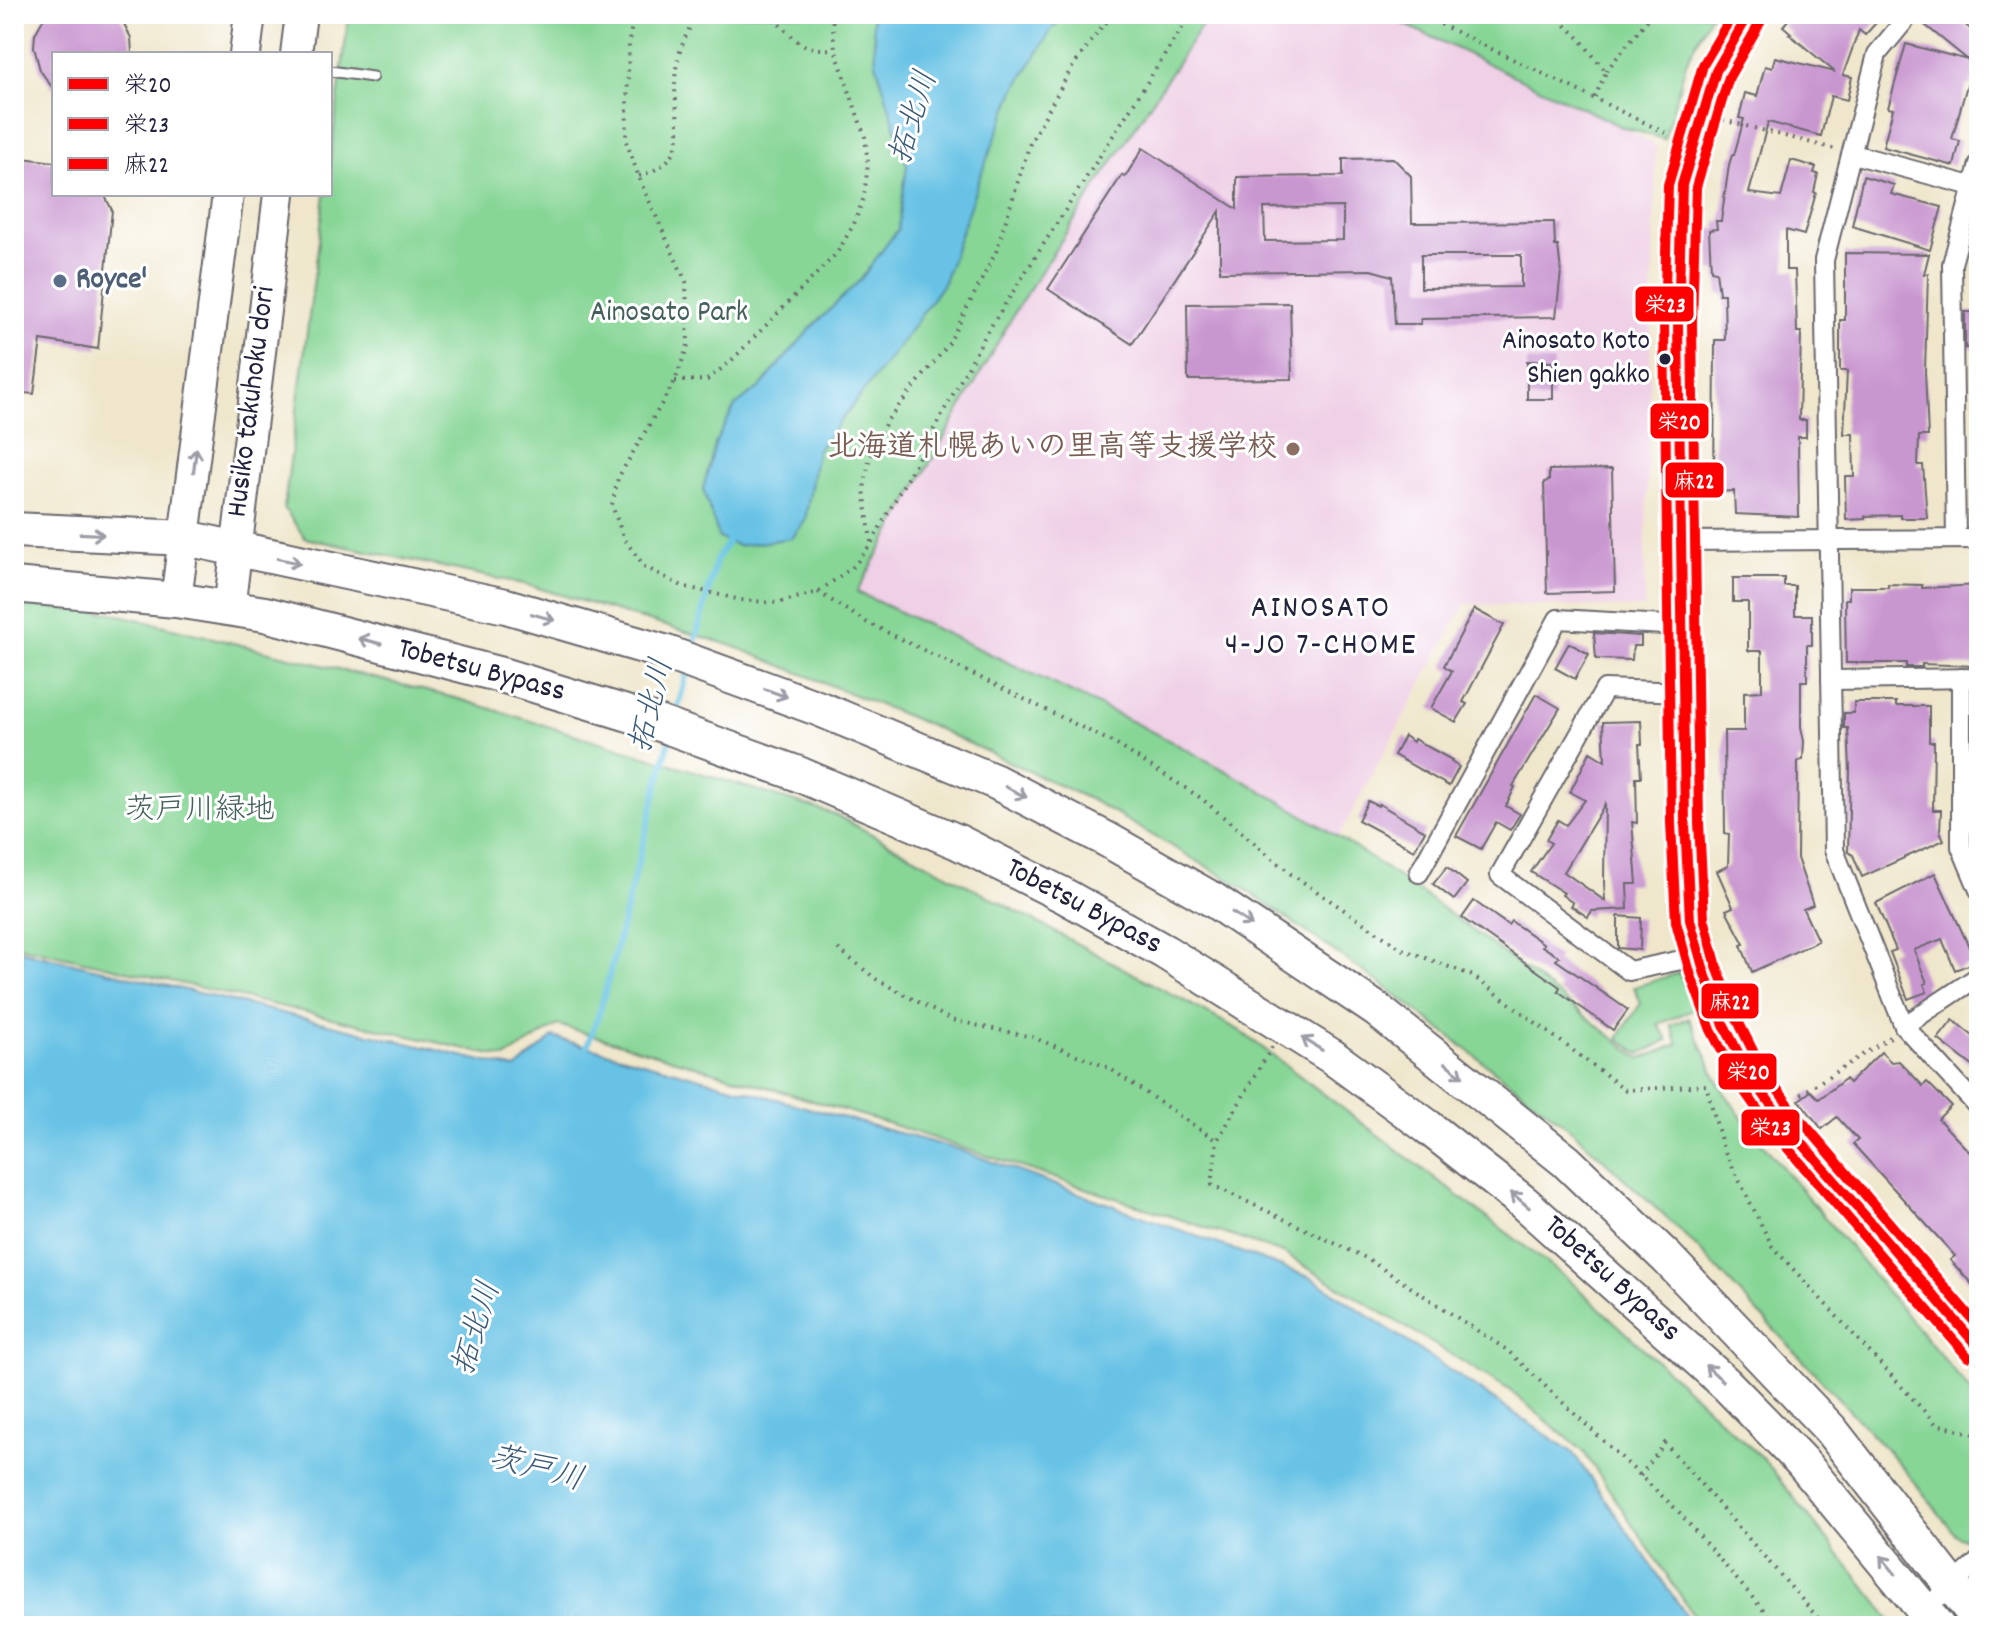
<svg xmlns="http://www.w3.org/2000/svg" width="1993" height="1640" viewBox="0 0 1993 1640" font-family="Dekko,'Klee One',sans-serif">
<rect width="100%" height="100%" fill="#fff"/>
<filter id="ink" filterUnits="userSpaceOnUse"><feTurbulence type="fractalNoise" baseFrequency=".0125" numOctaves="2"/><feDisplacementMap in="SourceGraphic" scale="16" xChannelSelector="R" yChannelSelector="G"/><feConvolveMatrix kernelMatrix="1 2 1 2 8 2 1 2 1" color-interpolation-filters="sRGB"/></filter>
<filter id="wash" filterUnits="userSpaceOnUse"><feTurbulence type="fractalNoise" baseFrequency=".006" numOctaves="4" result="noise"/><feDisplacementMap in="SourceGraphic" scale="32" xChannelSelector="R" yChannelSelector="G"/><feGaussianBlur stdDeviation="1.8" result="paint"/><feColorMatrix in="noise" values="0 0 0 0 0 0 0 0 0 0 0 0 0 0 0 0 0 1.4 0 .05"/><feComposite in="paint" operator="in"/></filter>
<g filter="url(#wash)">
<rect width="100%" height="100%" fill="#efe6cb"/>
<path fill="#efd0e6" d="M1209,14H1383L1622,127L1656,146L1644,608L1465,604L1338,837L1173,741L857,592L1019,305Z"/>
<g fill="#87d696" stroke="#547c68" stroke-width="2">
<path d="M349,14H1209L1019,305L857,592C1019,669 1186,739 1338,837C1443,904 1542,983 1641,1059L1678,1044L1671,1025L1689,1018L1720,1086L1746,1124L1979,1401V1537L1973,1543L1957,1536L1900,1464L1690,1240L1572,1130L1380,983L1242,887L1093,801L934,727L733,646L524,584L305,538L284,508L325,194H330V160Z"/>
<path d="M1383,14H1711L1687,60L1664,139L1622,127Z"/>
<path d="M14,605L112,613L459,699L834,814L1239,1030L1568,1279L1763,1459L1896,1626H1701L1583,1451L1508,1389L1283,1253L884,1122L558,1025L505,1058L14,945Z"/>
<path d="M1679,973L1696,1009L1658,1024L1668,1040L1640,1054L1618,1038L1641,1003L1634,987Z"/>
</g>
<g fill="#67c2e5" stroke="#447290" stroke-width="2">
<path d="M872,14H1066L1052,29L1015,90L979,179L944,282L906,337L817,451L805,521L792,538L738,546L719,538L703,489L716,441L735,406L760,387L811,328L860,280L898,229L907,165L876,63Z"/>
<path d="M14,949L516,1069L553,1037L960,1150L1312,1278L1572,1452L1694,1626H14Z"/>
</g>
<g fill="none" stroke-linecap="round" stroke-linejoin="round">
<g stroke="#67c2e5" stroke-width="6">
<path d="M693,650L716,561L731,536"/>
<path d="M675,719L687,672"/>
<path d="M585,1051L600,1011L670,738"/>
</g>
</g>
<g id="blocks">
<g fill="#c997d0" fill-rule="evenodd">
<path d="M46,14H119L131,38L132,54H54V90L40,70L34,47L35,34Z"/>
<path d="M1793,14H1884L1865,35L1859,30L1843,75L1852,77L1847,100L1831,96L1821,136L1768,122L1749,193L1781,197L1791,160L1816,167L1814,173L1818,174L1814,192L1816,193L1804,235L1786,230V270H1795L1797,332H1801L1799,420H1806V437H1798L1799,517L1735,514L1734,491L1714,492L1715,340H1725L1724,294H1719L1716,271L1711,270L1709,230L1717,229L1716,221H1721L1729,165L1732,155H1734L1744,119L1739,118L1745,93L1757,96L1765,66L1772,68L1775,57L1835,72L1789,34L1791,33L1783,26Z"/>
<path d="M1934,14H1952L1979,36L1976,80L1973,79L1971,86L1967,85L1952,139L1960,141L1954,166L1883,147L1893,109L1888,108L1906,44L1968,60L1925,25Z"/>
<path d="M1143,148L1237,209V177L1343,176V159L1393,158L1411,176L1412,223L1554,222L1555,246H1558L1561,271L1556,317L1421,319V324H1395L1392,276L1371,270L1220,272V211L1132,344L1048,289L1122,175L1125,177ZM1343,207V240L1265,241L1264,208ZM1421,255H1521V287L1421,288Z"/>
<path d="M14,157L54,162V194H104L112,210L98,349L41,340L34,394L14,392Z"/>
<path d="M1863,176L1894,185L1891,194L1942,207L1930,250L1852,226Z"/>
<path d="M1845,253L1929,254L1924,274H1928L1925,371L1928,436H1919L1918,465H1923L1927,518H1900V515L1865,516V519L1846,520L1845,476H1854L1853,434H1844L1847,371H1840V320H1845Z"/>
<path d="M1290,303L1292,379L1188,380L1187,304Z"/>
<path d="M1965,312H1979V347L1965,348Z"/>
<path d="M1527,361L1553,362V399H1527Z"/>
<path d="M1612,469L1615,591L1547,593L1544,482L1549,481V470Z"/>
<path d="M1733,578H1784V586H1795V615H1812V645H1807V681H1801V727L1804,741L1803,760L1798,761L1797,858L1813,905L1803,909L1818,941L1752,972L1741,945L1744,944L1726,910L1733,907L1717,871L1728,866L1729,834L1725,833L1724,731H1744V692L1762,691V651H1748V602H1733Z"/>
<path d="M1888,584L1922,585V588L1979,585L1977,666L1922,664V667H1906V663H1846L1845,599H1849V587H1888Z"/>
<path d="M1474,609L1504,625L1463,702L1467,704L1456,722L1431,708L1452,671L1444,666Z"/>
<path d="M1594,633L1641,636V646H1633L1632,660L1596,659Z"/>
<path d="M1569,643L1589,654L1575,679L1555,668Z"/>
<path d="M1536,694L1560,708L1513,786L1515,787L1506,806L1520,814L1510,830L1496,822L1481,849L1456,836Z"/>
<path d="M1854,702H1896V706H1929V742H1934L1933,810H1941L1940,831L1944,840L1862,877L1853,855L1848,852L1850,769L1848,728H1844V713H1854Z"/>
<path d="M1641,721L1642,744H1639L1641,777H1636L1637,823L1632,822L1637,884H1627L1628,909L1592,911L1588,917L1571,906L1573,903L1562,895L1564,893L1531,872L1551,843L1546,840L1558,820L1566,825L1585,800L1570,792L1590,752L1605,761L1603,722ZM1605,804L1604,881L1605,901L1564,872Z"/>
<path d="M1404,736L1413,742L1414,739L1452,760L1451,762L1459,767L1449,786L1394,755Z"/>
<path d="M1368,801L1378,806L1379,804L1425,831L1414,850L1358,820Z"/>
<path d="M1447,867L1467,883L1454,900L1433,884Z"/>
<path d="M1935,873L1976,962L1955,970L1942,939L1914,950L1927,983L1924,984L1927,992L1908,999L1890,952L1896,950L1876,903Z"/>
<path d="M1474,901L1508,925L1511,921L1544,944L1542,946L1559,957L1556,960L1628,1010L1613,1030L1558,991L1560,987L1462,918Z"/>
<path d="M1618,916L1641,918L1640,950L1618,948Z"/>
<path d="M1953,1020L1979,1041V1071L1938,1039Z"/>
<path d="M1881,1052L1891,1062L1899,1061L1923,1086L1927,1082L1951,1106L1938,1119L1979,1162V1292L1950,1260L1955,1256L1853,1144L1858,1140L1837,1117L1822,1129L1799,1100L1811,1091L1819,1099L1845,1079L1849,1083Z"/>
</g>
</g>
</g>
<g filter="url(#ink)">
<use href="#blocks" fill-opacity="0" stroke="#6a676d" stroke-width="2"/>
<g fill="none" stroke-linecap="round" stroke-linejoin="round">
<defs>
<path id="lane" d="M330,71L372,77"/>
<g id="street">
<path d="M1910,14L1877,54L1824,260L1834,850L1904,1026L1979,1108"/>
<path d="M1853,154L1979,188"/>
<path d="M1956,539L1952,264L1979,164"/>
<path d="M1680,541L1979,539"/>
<path d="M1961,678V847L1979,890"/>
<path d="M1831,680L1979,678"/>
<path d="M1683,692L1605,689L1500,875L1629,971L1700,956"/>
<path d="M1419,873L1558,619L1682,626"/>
<path d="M1904,1026L1979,976"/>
<path d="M1925,1609L1979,1561"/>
</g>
<path id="secondary" d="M1749,14L1716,71L1682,185L1678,323L1680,487L1685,823L1690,920L1704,971L1724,1025L1749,1074L1783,1121L1979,1348"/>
<g id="primary">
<path d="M245,54L250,14"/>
<path d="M296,54L301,14"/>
<path d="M176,600L228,194"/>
<path d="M229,610L279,194"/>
</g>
<g id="highway">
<path d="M14,530L186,538L506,606L667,653L820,709L996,782L1106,839L1215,901L1377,1010L1566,1161L1667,1258L1830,1429L1979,1620"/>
<path d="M14,585L176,600L265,614L505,676L652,721L796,773L958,842L1063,895L1165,952L1331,1056L1428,1127L1523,1202L1726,1384L1801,1461L1937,1626"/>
</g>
</defs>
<use href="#lane" stroke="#6a676d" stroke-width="13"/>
<use href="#street" stroke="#6a676d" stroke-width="22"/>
<use href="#secondary" stroke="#6a676d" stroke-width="30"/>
<use href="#primary" stroke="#6a676d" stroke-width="34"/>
<use href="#highway" stroke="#6a676d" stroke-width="38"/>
<g stroke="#6a676d" stroke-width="4" stroke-dasharray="2 6" stroke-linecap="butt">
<path d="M634,14L629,41L626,141L641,183L686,282L688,345L675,381L618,478L612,505L624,539L645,567L682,586L741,600L777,603L818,592L854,566L871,544L986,334L1191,14"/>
<path d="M767,14C797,35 793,51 835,49"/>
<path d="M1419,14L1666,133"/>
<path d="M1554,14L1580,39L1606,72L1594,99"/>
<path d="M1606,71L1652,14"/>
<path d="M1723,120L1835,149"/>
<path d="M639,176C694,159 675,126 675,84C675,58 684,37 697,14"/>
<path d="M675,381L707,380L730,362L837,253L854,224L864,197L868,164L865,137L835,49L832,14"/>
<path d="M871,542L864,489L869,460L886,422L948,345L996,252L1030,143L1071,69L1102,26L1115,14"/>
<path d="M818,592L866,622L1114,743L1201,798L1291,874L1402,949L1473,976L1626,1090L1706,1085L1723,1148L1772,1246L1936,1424L1979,1435"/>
<path d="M838,949L876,979L951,1020L1032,1037L1109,1068L1217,1141"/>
<path d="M1272,1047L1217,1141L1212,1185L1366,1258L1507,1350L1678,1511L1777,1626"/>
<path d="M1801,1094L1892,1036"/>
<path d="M1640,1476L1665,1443L1825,1626"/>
</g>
<use href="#lane" stroke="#fff" stroke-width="9"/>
<use href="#street" stroke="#fff" stroke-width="18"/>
<use href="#secondary" stroke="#fff" stroke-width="26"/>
<use href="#primary" stroke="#fff" stroke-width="30"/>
<use href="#highway" stroke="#fff" stroke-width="34"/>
<defs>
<path id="bus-1" d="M1749,14L1716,71L1682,185L1678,323L1685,823L1690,920L1704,971L1724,1025L1749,1074L1783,1121L1979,1348"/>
<path id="bus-2" d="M1733,14L1703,65L1668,185L1664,323L1671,823L1676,922L1691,976L1711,1030L1738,1082L1772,1130L1968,1357"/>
<path id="bus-3" d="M1761,21L1729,77L1696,187L1692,323L1699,823L1704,918L1717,967L1737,1019L1761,1067L1794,1112L1979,1327"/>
</defs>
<use href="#bus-1" stroke="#fff" stroke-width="16"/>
<use href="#bus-2" stroke="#fff" stroke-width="16"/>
<use href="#bus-3" stroke="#fff" stroke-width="16"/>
<use href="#bus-1" stroke="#f00" stroke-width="10"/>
<use href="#bus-2" stroke="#f00" stroke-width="10"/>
<use href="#bus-3" stroke="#f00" stroke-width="10"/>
</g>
<defs><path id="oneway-shaft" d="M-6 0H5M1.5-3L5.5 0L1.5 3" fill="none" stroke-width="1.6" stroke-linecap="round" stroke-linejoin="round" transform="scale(2)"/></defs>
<g stroke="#9c9ca7">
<use href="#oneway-shaft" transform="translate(195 460) rotate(-83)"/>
<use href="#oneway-shaft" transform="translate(92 534) rotate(3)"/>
<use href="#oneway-shaft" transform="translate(289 561) rotate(12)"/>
<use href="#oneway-shaft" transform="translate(543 617) rotate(16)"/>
<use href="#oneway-shaft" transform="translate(370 641) rotate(-165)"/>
<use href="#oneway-shaft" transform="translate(776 693) rotate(20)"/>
<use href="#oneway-shaft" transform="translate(1016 792) rotate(27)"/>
<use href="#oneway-shaft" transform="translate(1242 919) rotate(34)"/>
<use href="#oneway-shaft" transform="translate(1312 1044) rotate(-148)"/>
<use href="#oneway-shaft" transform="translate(1454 1070) rotate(38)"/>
<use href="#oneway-shaft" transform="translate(1520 1200) rotate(-140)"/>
<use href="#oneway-shaft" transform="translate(1714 1373) rotate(-137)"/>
<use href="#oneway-shaft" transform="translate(1888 1565) rotate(-130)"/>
</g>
</g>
<circle fill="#5c6f8a" stroke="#fff" stroke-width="3" cx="60" cy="281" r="8"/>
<circle fill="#22223b" stroke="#fff" stroke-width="3" cx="1665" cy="359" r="7"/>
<circle fill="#8d6e63" stroke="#fff" stroke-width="3" cx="1293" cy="449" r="8"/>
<g text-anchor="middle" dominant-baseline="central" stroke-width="6" stroke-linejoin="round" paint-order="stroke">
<g font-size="28" fill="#22223b" stroke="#fff" text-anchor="end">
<text x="1650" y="343">Ainosato Koto<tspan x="1650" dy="34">Shien gakko</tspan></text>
</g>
<g font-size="30" font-weight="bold" fill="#4e5e75" stroke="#fff" text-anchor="start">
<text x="76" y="281">Royce'</text>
</g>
<g font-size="30" fill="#45615b" stroke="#fff">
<text x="669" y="314">Ainosato Park</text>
<text x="200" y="812">茨戸川緑地</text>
</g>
<g font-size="30" fill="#22223b" stroke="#fff">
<text transform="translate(253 402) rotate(-83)">Husiko takuhoku dori</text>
<text transform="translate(481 672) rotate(15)">Tobetsu Bypass</text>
<text transform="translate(1083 908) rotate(28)">Tobetsu Bypass</text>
<text transform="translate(1611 1280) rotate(42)">Tobetsu Bypass</text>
</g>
<g font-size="30" font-weight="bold" fill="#785e54" stroke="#fff" text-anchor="end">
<text x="1277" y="449">北海道札幌あいの里高等支援学校</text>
</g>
<g font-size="32" font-style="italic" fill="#3a5a76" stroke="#fff">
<text transform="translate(916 118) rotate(-73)">拓北川</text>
<text transform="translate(654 706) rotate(-76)">拓北川</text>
<text transform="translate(479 1329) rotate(-73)">拓北川</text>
<text transform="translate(536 1471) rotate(15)">茨戸川</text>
</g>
<g font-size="32" letter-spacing="2" fill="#22223b" stroke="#fff">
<text x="1321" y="610">AINOSATO<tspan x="1321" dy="37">4-JO 7-CHOME</tspan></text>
</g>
</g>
<g stroke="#fff" stroke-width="3">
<rect x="1634" y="285" width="61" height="38" rx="8" fill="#f00"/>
<rect x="1649" y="402" width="61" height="38" rx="8" fill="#f00"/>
<rect x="1664" y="461" width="61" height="38" rx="8" fill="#f00"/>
<rect x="1700" y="982" width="60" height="38" rx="8" fill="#f00"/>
<rect x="1717" y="1052" width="61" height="39" rx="8" fill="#f00"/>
<rect x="1740" y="1108" width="61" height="39" rx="8" fill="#f00"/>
</g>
<g font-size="22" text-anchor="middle" font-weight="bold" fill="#fff">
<text x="1665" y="312">栄23</text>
<text x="1679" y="429">栄20</text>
<text x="1694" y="488">麻22</text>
<text x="1730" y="1009">麻22</text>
<text x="1748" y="1079">栄20</text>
<text x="1770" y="1135">栄23</text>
</g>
<rect width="1993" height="1640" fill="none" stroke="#fff" stroke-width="48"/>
<rect x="52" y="52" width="280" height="144" fill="#ffffff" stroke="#a7a7b1" stroke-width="2"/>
<rect x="68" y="78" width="40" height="12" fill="#ff0000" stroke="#a7a7b1" stroke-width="2"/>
<text x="124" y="92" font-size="24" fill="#22223b">栄20</text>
<rect x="68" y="118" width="40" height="12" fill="#ff0000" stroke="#a7a7b1" stroke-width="2"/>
<text x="124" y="132" font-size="24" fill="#22223b">栄23</text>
<rect x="68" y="158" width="40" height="12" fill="#ff0000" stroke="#a7a7b1" stroke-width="2"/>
<text x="124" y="172" font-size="24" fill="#22223b">麻22</text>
</svg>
